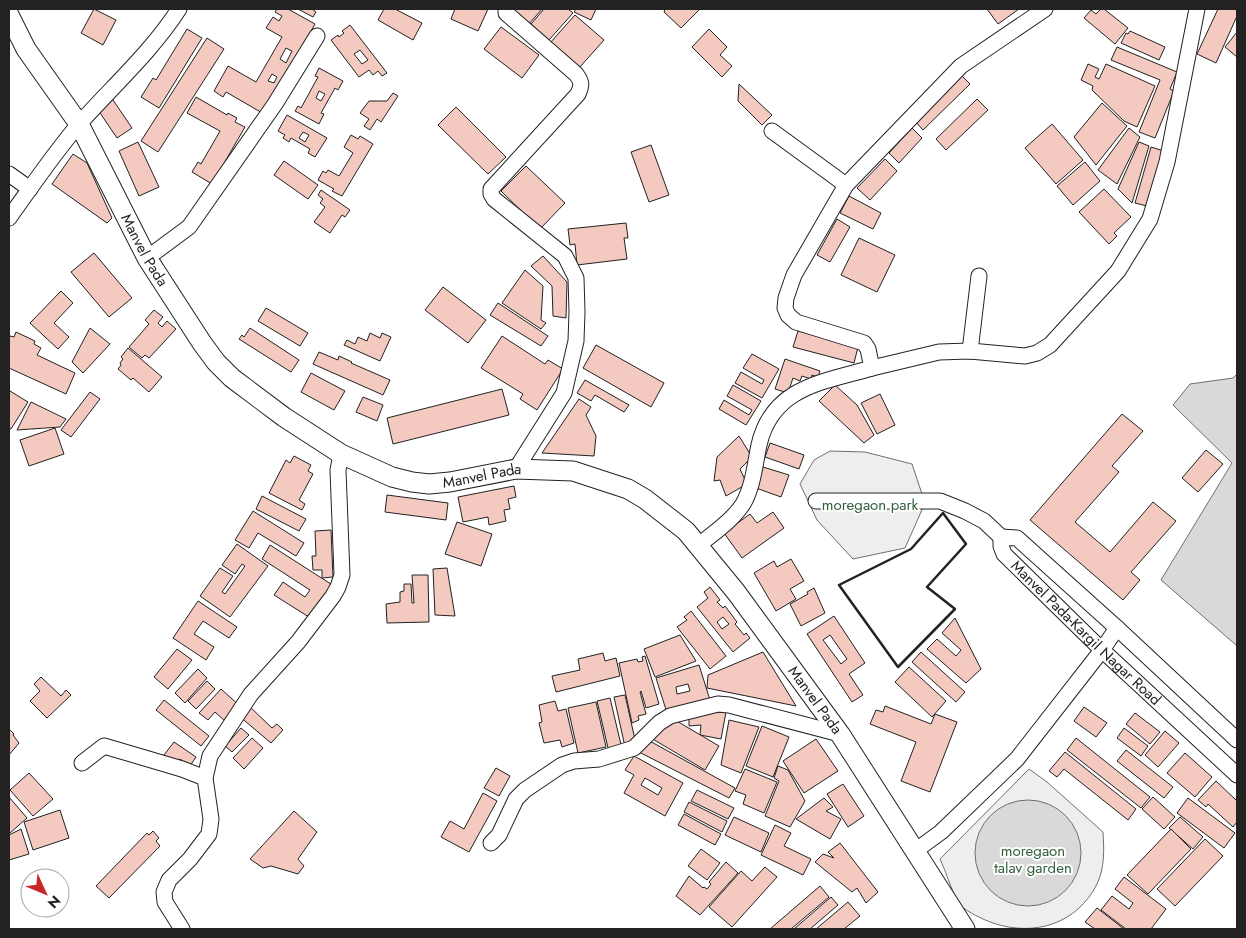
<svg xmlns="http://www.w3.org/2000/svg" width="1246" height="938" viewBox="0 0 1246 938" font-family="Jost,sans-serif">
<rect width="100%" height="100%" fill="#fff"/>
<g fill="#eee" stroke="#6f6f6f">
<path d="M830,451L865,452L912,464L925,503L905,548L853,559L817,520L800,484L814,460Z"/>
<path d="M1029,769L1047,782L1103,832C1104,849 1105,867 1097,884C1077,924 1034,937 993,923C982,919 969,913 960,905C954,898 945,869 940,859Z"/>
</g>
<g fill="#d9d9d9" stroke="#6f6f6f">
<path d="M1237,374V644L1236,645L1161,580L1232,463L1173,405L1190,384L1233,378Z"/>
<circle cx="1028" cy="853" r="53"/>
</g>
<g fill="#f3c9c0" stroke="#222" fill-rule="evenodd">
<path d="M94,9L116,20L103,45L81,33Z"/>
<path d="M277,9H288L315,24L264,114L226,92L223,97L214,91L228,66L256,82L282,37L266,28L273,17L279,21L282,16L275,12ZM286,48L292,51L286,63L280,59ZM272,74L277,77L274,83L268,81Z"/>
<path d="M298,9H312L316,12L313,17Z"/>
<path d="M384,9H395L422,23L413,40L378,20Z"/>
<path d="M455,9H488L478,31L451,19Z"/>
<path d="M512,9H542L528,25Z"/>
<path d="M544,9H568L573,13L549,40L531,24Z"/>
<path d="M576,9H596L591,20L574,12Z"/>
<path d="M665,9H700L681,28L664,12Z"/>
<path d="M987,9H1019L998,24Z"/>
<path d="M1101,9H1104L1128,28L1115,44L1084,18L1091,10L1096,14Z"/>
<path d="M1218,9H1237V16L1216,63L1197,54Z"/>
<path d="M575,15L604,40L579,68L550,43Z"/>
<path d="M350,25L387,73L382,76L378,71L373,75L369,70L359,77L331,40L338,35L339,37L344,33L342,31ZM360,50L368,60L362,64L354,54Z"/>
<path d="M501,27L539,55L522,78L484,49Z"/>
<path d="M187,29L202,38L159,108L141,97L153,78L156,80Z"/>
<path d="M709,29L727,47L720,55L732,66L722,77L692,47Z"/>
<path d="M1130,31L1165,47L1159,60L1121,43L1126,33L1128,34Z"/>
<path d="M1237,32V57L1225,47Z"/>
<path d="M207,38L224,49L158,152L141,141Z"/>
<path d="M1117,47L1177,72L1170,89L1174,91L1155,138L1139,132L1160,80L1111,60Z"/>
<path d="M1088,64L1099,69L1095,77L1099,79L1106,64L1155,86L1137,127L1124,121L1092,90L1093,86L1081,80Z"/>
<path d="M319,68L343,81L338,90L335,88L321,113L324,114L319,124L295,111L298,106L301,108L318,77L315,76ZM319,91L325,94L321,101L316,98Z"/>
<path d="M960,74L970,84L923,130L914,120Z"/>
<path d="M739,84L772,115L762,125L738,101Z"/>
<path d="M393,93L398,96L381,122L377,119L370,130L364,126L369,119L360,113L369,101H387Z"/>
<path d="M111,97L132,128L117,138L96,107Z"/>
<path d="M196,97L227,115L228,113L237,118L235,122L245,127L212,184L192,172L198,162L201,164L220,131L187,113Z"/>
<path d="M977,99L988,110L946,150L936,139Z"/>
<path d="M1102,103L1127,126L1096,165L1074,137Z"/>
<path d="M456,107L506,157L488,174L438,125Z"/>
<path d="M287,115L327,138L315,157L308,153L310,149L291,138L289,142L283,138L285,135L278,131ZM303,132L309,135L305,142L299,138Z"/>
<path d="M1052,124L1083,160L1056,184L1025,148Z"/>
<path d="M912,128L922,138L899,163L889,153Z"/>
<path d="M1129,128L1140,137L1117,184L1098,170Z"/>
<path d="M351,135L358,139L360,136L373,144L342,196L332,191L334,189L318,180L323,171L326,173L328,170L339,176L353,153L344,147Z"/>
<path d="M138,142L159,187L139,196L119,151Z"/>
<path d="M1139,142L1149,146L1132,203L1118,189Z"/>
<path d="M651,145L669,195L649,202L631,152Z"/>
<path d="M1151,147L1167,152L1151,207L1135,203Z"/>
<path d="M73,154L87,163L112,218L107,223L52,184Z"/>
<path d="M885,159L897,171L870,200L857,188Z"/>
<path d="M284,161L318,185L308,199L274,175Z"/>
<path d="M1085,162L1100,181L1073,205L1057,186Z"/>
<path d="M526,166L565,203L540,229L501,191Z"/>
<path d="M1104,189L1131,217L1114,233L1117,236L1109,244L1079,212Z"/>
<path d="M321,190L350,210L345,217L342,215L330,233L314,222L325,207L320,203L323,199L318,195Z"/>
<path d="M849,196L881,213L873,229L840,213Z"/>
<path d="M837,219L850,227L830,262L817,255Z"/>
<path d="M626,223L628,238H624L627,259L577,265L575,244L570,245L568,229Z"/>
<path d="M859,238L895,255L877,292L841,275Z"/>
<path d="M94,253L132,298L109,317L71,272Z"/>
<path d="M543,256L567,282L566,318L553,316L552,286L531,266Z"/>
<path d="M525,270L543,286L541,320L546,323L541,329L502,303Z"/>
<path d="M443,287L486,320L468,343L425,310Z"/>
<path d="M61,291L73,303L54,323L69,337L58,349L30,323Z"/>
<path d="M498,303L548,336L541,346L490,315Z"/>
<path d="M266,308L308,333L300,346L258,321Z"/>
<path d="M154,310L163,317L158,323L162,327L167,321L176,329L149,358L145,355L142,358L129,347L149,324L145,320Z"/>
<path d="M90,328L110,344L83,373L72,362Z"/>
<path d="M250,328L299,360L291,372L239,339L242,335L244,337Z"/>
<path d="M798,331L858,347L854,363L793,347Z"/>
<path d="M16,332L35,341L34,344L41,348L37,355L75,373L66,394L9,368V338L10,336L14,337Z"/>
<path d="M370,333L380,338L382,333L391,337L380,361L344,345L347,340L355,344L358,337L367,341Z"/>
<path d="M502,336L545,364L548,360L563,369L537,410L520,399L523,394L481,368Z"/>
<path d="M596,345L664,383L651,407L583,368Z"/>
<path d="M128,348L162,377L149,392L133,378L131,380L118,369L121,365L120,363L123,359L121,357Z"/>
<path d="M319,352L338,360L339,356L352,362L351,363L390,380L383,395L313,364Z"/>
<path d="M752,354L779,369L762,398L735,383L741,372L762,384L764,380L743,368Z"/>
<path d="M785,359L820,371L818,377L812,375L811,379L802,376L800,381L793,378L788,393L775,389Z"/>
<path d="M311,373L345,391L334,410L301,392Z"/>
<path d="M585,380L629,405L624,412L595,395L591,401L577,393Z"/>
<path d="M733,385L761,401L746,425L719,409L724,400L749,415L752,410L727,396Z"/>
<path d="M835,385L857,405L874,435L864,443L819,401Z"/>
<path d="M502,389L509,415L393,444L387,418Z"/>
<path d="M10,391L28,402L11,429L9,428V394Z"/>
<path d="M90,392L100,399L71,437L61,430Z"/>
<path d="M880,394L895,425L877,434L861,403Z"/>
<path d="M363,397L383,405L377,421L356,412Z"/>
<path d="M579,399L591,407L586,415L596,436L594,456L542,453Z"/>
<path d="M31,402L66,419L60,427L17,430Z"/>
<path d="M1122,414L1143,431L1112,466L1119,472L1075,522L1110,552L1153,502L1176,521L1131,572L1140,580L1123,600L1030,520Z"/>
<path d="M55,428L64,454L29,466L20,440Z"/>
<path d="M739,436L752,457L740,469L747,484L726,496L720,480L714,481L717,457Z"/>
<path d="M770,443L804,455L799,469L765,457Z"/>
<path d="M1206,450L1223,464L1198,492L1182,478Z"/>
<path d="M294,456L311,465L308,471L313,474L299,500L305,504L302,510L269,493L286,460L290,463Z"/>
<path d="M763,467L789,475L781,497L756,488Z"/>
<path d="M514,486L516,497L508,499L510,509L504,510L506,521L489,525L488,517L463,522L458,497Z"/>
<path d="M387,495L448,503L446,520L385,512Z"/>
<path d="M262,496L306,519L299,531L256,509Z"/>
<path d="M253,511L304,543L296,556L258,533L249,548L235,540Z"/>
<path d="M773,512L784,528L742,558L724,533L750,514L757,523Z"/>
<path d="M457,522L492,534L481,566L445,554Z"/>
<path d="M331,530L333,577L322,578V570H313L312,556H316L315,531Z"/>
<path d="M237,544L268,566L230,617L200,596L220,568L233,576L222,592L225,594L245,566L242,564L235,574L222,565Z"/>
<path d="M270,545L334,586L312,619L274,595L283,582L305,597L310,590L262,559Z"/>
<path d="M791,559L804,581L790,589L796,599L776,611L754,573L774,561L777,567Z"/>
<path d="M447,568L455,616L435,615L433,569Z"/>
<path d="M412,575H428L429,622L387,623L386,604L400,602V592L404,591V584H411L412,603H414Z"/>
<path d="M710,587L720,600L717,602L723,608L725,606L737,622L735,624L744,635L746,633L750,638L733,652L697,607L708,598L704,592ZM723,617L729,624L722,629L717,622Z"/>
<path d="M814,588L825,613L801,626L790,604L808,594L807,592Z"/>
<path d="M198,601L237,627L229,638L203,621L194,634L214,647L206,660L173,638Z"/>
<path d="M691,611L726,656L710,669L677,627L687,620L684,617Z"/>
<path d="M834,616L865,663L849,674L863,695L852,702L807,634ZM830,635L847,659L841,664L823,640Z"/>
<path d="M955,618L981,669L966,683L927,649L937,639L956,656L961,650L942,633Z"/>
<path d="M680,635L696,661L655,677L644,649Z"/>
<path d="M177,649L192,660L168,689L154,677Z"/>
<path d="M763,652L796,706L707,688L708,675Z"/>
<path d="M921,652L965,692L956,702L912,662Z"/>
<path d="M603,653L605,661L616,658L620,676L556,692L552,676L580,670L578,659Z"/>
<path d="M645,656L659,704L646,708L641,691L640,692L646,714L638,716L639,720L632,723L619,663L637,659L638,662L643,661L642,657Z"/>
<path d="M699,665L710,700L667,713L656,678ZM688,684L690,691L677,694L676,687Z"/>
<path d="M909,667L946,701L932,717L895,682Z"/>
<path d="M198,669L207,678L185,703L175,693Z"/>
<path d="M41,677L61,696L66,690L71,695L47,718L30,701L40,691L34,684Z"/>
<path d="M207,681L215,689L196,709L188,701Z"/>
<path d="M221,689L241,707L227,723L215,712L208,720L199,713Z"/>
<path d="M625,695L636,744L625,747L614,697Z"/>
<path d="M610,698L622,749L609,752L597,701Z"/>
<path d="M164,700L209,736L201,746L156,710Z"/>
<path d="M555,701L558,711L566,709L574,743L562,747L560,740L544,743L539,723L542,722L539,705Z"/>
<path d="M596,702L606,747L578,753L568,708Z"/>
<path d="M248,705L272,728L277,724L283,730L271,743L239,716Z"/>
<path d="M885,706L931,724L935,714L957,722L930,792L901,781L916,742L870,724L876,710L883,712Z"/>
<path d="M1084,707L1107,723L1096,737L1074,721Z"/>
<path d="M726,712L721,739L700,735L701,725L689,726V713Z"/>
<path d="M1135,713L1160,732L1150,744L1126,724Z"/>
<path d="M670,717L719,746L705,770L651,738L656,728L661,731Z"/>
<path d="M729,720L759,727L741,773L721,765Z"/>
<path d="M762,726L789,737L773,777L746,766Z"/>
<path d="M241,728L249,735L232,752L225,746Z"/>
<path d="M1124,728L1148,746L1141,756L1117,738Z"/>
<path d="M9,729L14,734L13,735L19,743L9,755Z"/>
<path d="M1165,731L1179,743L1158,767L1145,755Z"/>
<path d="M252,738L263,748L244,769L233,758Z"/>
<path d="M1076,738L1150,797L1141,808L1067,750Z"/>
<path d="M646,739L735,788L729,798L639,752Z"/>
<path d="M816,739L838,771L804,793L783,761Z"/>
<path d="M174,742L196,757L190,766L180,759L177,764L164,755Z"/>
<path d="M1126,750L1173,787L1164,798L1117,761Z"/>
<path d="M1065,752L1136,809L1128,820L1064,769L1057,777L1049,771Z"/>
<path d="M1185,753L1212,777L1195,797L1167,773Z"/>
<path d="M634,756L683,783L665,816L624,793L634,775L625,770ZM645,778L662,788L658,795L641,785Z"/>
<path d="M778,766L788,770L805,801L790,827L765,816L779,781L774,778Z"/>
<path d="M496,768L510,776L499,796L484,788Z"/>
<path d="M745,769L777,782L764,813L743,804L746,795L735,791Z"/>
<path d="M29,773L53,799L33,816L10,790Z"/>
<path d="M1216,781L1237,801V822L1233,827L1208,804L1206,807L1198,800Z"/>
<path d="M843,784L864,816L848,827L827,794Z"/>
<path d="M697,790L734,808L728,819L691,801Z"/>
<path d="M483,793L497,801L469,852L441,837L450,821L464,829Z"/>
<path d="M9,797L27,818L10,833L9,832Z"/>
<path d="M1153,797L1175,817L1164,829L1142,809Z"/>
<path d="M824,798L833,807L826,811L841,819L830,839L796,819Z"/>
<path d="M1188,798L1235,833L1224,848L1177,813Z"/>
<path d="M689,802L727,821L722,832L684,812Z"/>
<path d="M60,810L69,838L33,850L24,822Z"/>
<path d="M294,811L317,832L298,859L304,866L298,874L271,866L263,868L250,859Z"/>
<path d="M684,814L721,834L715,845L678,825Z"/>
<path d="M734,817L769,833L761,852L725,835Z"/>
<path d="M1180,817L1203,837L1193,849L1169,828Z"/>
<path d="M775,825L791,833L784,846L811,859L803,875L761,855Z"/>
<path d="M21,829L29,854L9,860V835Z"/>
<path d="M1171,829L1191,849L1148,894L1127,875Z"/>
<path d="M153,831L159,838L156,841L160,846L109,898L96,886L147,833L149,835Z"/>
<path d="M1205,839L1223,856L1175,906L1157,889Z"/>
<path d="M840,843L878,892L866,903L857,888L852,892L815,862L823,854L834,858L828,852Z"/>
<path d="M701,849L720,863L707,880L688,866Z"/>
<path d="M726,862L738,873L700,915L676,896L689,876L703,888L704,887L707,889L711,884L709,882Z"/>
<path d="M765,867L777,877L732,927L709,907L741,871L752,881Z"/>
<path d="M1124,877L1166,909L1151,929H1126L1101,910L1112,896L1129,909L1133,903L1115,889Z"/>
<path d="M820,886L829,897L791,929H770Z"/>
<path d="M831,897L838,905L810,929H794Z"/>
<path d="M848,902L860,916L844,929H816Z"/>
<path d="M1097,908L1124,929H1095L1085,922Z"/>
</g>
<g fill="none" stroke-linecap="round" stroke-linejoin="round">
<defs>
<g id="minor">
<path d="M506,9V13L576,74C582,82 582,85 578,94L491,189V194L494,199L565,256L576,278L577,312L576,341L564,393L516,469"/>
<path d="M772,131L846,185"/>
<path d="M9,174L30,189"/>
<path d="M9,218C32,186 54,153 80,123C113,86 152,51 179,9"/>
<path d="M147,258L189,227L275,104L317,36"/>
<path d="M970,351L979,276"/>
<path d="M872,368L939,352L970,351L1025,356L1037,353L1050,345L1118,271L1150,219L1167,162L1197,9"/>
<path d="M816,501H940L965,511L984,521L1001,537"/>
<path d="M698,546C713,533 732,521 743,504C753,487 755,464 759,445C772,387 823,382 872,368L868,349L864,343L796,322L788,315L785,308L786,298L794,275L846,185L961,66L1045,9"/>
<path id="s1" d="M1237,740L1117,628L1017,538L1001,537V546L1004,554L1102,650L1237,775"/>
<path d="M82,763L104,746L182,769L205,778"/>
<path d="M491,843L499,835L516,799L525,790L562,765L574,761L599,759L634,748L659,723L670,716L718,704L729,705L840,734"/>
<path d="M915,851L941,832L1017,759L1102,650L1117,628"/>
<path d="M182,929L165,902L164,892L169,880L190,859L209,834L211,819L205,778L210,756L251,694L298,642L333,596L338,587L342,575L338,470L341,454"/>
</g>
<g id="major">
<path id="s2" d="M9,15L26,49L79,124L147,258L202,343L216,362L232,378L284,417L341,454L392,477L412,482L429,484L450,482L516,469L573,471L628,489L645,499L686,531L736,592L840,734L965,929"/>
</g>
</defs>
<use href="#minor" stroke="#222" stroke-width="17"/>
<use href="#major" stroke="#222" stroke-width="21"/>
<use href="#minor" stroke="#fff" stroke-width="15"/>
<use href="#major" stroke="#fff" stroke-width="19"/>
<path stroke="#222" stroke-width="2.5" d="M943,513L966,544L927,587L955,609L898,667L839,585L911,549Z"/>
</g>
<g text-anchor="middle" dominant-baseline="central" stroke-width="4" stroke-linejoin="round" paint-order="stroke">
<g font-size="15" fill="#222" stroke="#fff">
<text stroke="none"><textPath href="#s2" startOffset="272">Manvel Pada</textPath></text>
<text stroke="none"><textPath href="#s2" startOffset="708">Manvel Pada</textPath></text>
<text stroke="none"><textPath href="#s1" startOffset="446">Manvel Pada-Kargil Nagar Road</textPath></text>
<text stroke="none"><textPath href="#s2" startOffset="1142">Manvel Pada</textPath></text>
</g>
<g font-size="15" fill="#2f5e38" stroke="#fff">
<text x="870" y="505">moregaon park</text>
<text x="1033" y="851">moregaon<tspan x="1033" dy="17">talav garden</tspan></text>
</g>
</g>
<rect width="1246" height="938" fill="none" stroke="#222222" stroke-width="20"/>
<g transform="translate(45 893) rotate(134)"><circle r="24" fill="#ffffff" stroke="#a7a7a7"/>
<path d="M0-4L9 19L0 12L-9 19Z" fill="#c62828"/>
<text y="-8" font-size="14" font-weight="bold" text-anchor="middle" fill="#222222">N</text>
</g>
</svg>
